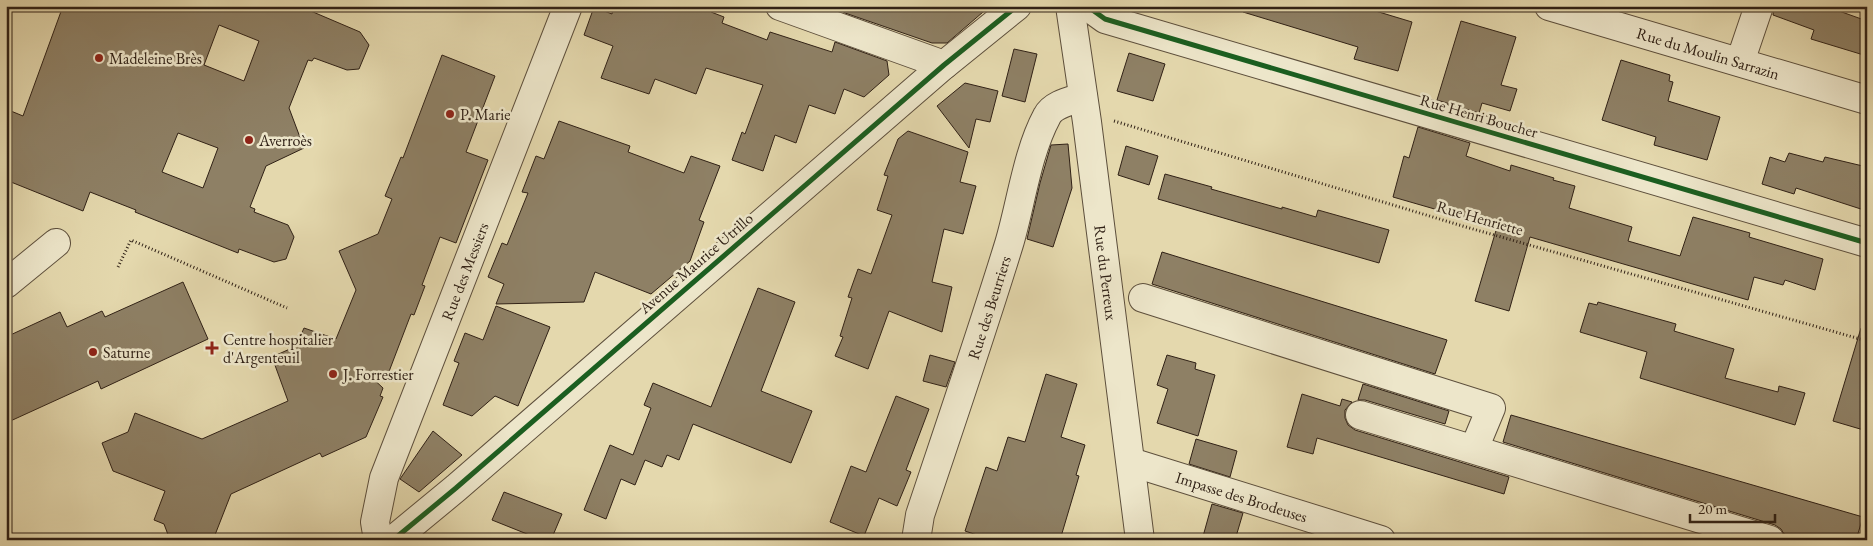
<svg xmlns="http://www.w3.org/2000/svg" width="1873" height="546" viewBox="0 0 1873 546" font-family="'EB Garamond',serif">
<rect width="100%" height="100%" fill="#e4d8ad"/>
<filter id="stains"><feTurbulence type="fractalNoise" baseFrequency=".004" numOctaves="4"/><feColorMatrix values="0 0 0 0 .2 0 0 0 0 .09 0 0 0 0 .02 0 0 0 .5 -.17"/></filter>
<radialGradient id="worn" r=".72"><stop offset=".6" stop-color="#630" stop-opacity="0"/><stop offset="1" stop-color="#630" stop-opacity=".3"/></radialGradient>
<g fill="#8e8065" stroke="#302116" fill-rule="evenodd">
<path d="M63,6H299L360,32L369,45L359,69L347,70L314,58L312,61L308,60L289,108L304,148L266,166L250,207L255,209L254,212L288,225L294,237L286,259L274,262L239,249L238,253L135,212L136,210L90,192L83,211L6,180V109L23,116ZM219,25L259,41L244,81L204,65ZM178,133L218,148L203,188L162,172Z"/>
<path d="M613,6H713L711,12L724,17L722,23L767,40L770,32L832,52L835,42L887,61L889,75L864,97L844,89L835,114L809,105L796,143L775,135L763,171L732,160L742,132L745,134L763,85L706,68L696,94L655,79L649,94L601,78L613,46L584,35L594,7L612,14Z"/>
<path d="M839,6H990L947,43H932L845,13L839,9Z"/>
<path d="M1244,6H1359L1412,22L1398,71L1354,59L1358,47L1243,12Z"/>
<path d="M1774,6H1825L1867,21V56L1811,39L1814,30L1773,15Z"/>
<path d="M1461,21L1516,37L1501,85L1517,89L1510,111L1482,103L1479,113L1437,100Z"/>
<path d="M1014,49L1037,54L1025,102L1002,96Z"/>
<path d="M1129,53L1165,64L1153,101L1117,91Z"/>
<path d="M442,55L495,76L466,152L488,160L456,243L440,237L422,285L425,286L414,315L411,314L385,382L369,375L383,388L380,396L383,397L366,437L322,457L320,453L231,494L213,540H203L193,536L185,540H170L164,524L154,520L165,491L113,471L102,443L128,432L135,413L202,439L288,401L272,357L292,348L297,336L300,337L304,328L336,339L356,290L339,251L378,234L392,199L385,196L401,157L403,158Z"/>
<path d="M1621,60L1670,75L1669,81L1673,82L1668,101L1720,117L1707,160L1654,145L1656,137L1602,120Z"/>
<path d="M965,83L998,91L990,122L976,119L969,148L937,106Z"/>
<path d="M559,121L630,146L628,152L684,173L691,156L720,166L699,220L704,222L690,261L651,294L595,272L584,302L496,304L504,284L488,277L502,243L507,245L528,193L522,192L536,156L544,159Z"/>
<path d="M1418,127L1470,143L1466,156L1510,171L1511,165L1554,178L1553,180L1575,186L1569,208L1632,227L1628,241L1680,256L1693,217L1750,233L1749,237L1823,259L1815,290L1785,280L1783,285L1754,277L1748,300L1530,237L1509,311L1475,301L1497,227L1393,197L1404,156L1409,158Z"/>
<path d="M908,131L968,152L960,182L976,186L963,234L944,229L932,282L952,287L942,332L889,311L868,369L835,356L843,337L840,336L852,298L848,297L858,269L871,274L892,215L877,210L888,176L884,175L898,139Z"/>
<path d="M1068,144L1072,188L1053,247L1027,239L1040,183L1051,145Z"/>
<path d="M1126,146L1158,156L1149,185L1118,175Z"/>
<path d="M1789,153L1823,162L1825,157L1867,167V211L1796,188L1794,194L1762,184L1770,157L1785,162Z"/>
<path d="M1165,174L1212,187L1211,189L1282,209V207L1316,217L1318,210L1389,230L1379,263L1158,199Z"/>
<path d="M1162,252L1447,340L1435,374L1152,284Z"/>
<path d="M183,282L208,339L101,389L98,381L6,423V337L60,312L67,327L102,311L105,317Z"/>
<path d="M758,288L795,302L761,391L812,411L791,463L693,424L679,460L667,455L662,467L645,460L635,485L621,479L606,519L584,510L610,445L633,455L651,408L644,405L653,383L711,407Z"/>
<path d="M1598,302L1676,324L1674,331L1734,349L1725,378L1778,392L1779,386L1805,393L1795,425L1640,378L1647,352L1580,332L1589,303L1597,305Z"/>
<path d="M496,306L550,327L518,406L495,396L472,416L443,405L459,363L454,361L465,333L483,340Z"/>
<path d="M1861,328L1867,329V431L1833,421Z"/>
<path d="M930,355L955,362L946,387L923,381Z"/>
<path d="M1167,355L1196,363L1195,369L1215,375L1198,436L1157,423L1168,389L1157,385Z"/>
<path d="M1046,374L1077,384L1061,437L1085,445L1076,475L1079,476L1060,540H992L965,531L986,467L997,471L1008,437L1025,442Z"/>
<path d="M1363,384L1449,411L1445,424L1365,400H1358Z"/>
<path d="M1302,394L1340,406L1342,399L1352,402L1345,410V418L1348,425L1355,430L1509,477L1504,494L1317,438L1313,454L1287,447Z"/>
<path d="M896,396L929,409L906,470L911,472L897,506L879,498L864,536L830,522L851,466L866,472Z"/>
<path d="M1511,415L1863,517L1856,540H1805L1784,534L1781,529L1775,525L1503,442Z"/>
<path d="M433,431L462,455L419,492L400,479Z"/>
<path d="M1196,439L1237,451L1230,477L1189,464Z"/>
<path d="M504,492L562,514L551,540H542L492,520Z"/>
<path d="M1212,504L1243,513L1235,540H1202Z"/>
</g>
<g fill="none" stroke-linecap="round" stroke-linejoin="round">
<defs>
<g id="minor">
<path d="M780,6L944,65"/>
<path id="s1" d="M1070,6L1087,122L1140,540"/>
<path d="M1087,6L1105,19L1867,243"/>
<path id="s2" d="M1549,6L1867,100"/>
<path d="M1740,62L1759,6"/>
<path d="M6,284L56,243"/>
<path d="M1143,298L1491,408L1474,449"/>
<path d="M1360,415L1770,540"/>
<path id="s3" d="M1131,462L1381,540"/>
<path id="s4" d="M378,540L375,522L384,478L568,6"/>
<path d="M393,540L456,488L944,65L1017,6"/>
<path id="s5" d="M916,540L920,515C950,425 981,335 1009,244C1021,204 1027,153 1047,116C1053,104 1071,101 1083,97"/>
</g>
</defs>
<use href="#minor" stroke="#5d4f3c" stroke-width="30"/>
<g stroke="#302116" stroke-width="3" stroke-dasharray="1 2.5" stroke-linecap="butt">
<path d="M1114,121L1466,227L1867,341"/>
<path d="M118,267L131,240L287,308"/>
</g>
<use href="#minor" stroke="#ede6ca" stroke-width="28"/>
<defs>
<g id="cycleway">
<path d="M1087,6L1105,19L1867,243"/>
<path d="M393,540L456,488L944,65L1017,6"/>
</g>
</defs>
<use href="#cycleway" stroke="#ede6ca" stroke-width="8"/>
<use href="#cycleway" stroke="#1b5e20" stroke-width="5"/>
</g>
<g fill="#8f2418" stroke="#ede6ca" stroke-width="2">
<circle cx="99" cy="58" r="5"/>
<circle cx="450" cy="114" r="5"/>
<circle cx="249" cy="140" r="5"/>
<path d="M209.5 340.5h5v5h5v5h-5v5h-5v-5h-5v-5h5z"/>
<circle cx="93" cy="352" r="5"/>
<circle cx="333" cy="374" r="5"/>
</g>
<g text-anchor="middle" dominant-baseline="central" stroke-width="5" stroke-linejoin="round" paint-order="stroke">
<g font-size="16" fill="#302116" stroke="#ede6ca">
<text stroke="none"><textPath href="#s2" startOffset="166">Rue du Moulin Sarrazin</textPath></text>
<text transform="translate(1479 116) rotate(16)">Rue Henri Boucher</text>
<text transform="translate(1480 218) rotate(16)">Rue Henriette</text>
<text transform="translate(696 263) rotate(-41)">Avenue Maurice Utrillo</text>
<text stroke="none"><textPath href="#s4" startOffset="285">Rue des Messiers</textPath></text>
<text stroke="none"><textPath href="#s1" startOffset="269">Rue du Perreux</textPath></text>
<text stroke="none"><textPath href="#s5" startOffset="244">Rue des Beurriers</textPath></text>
<text stroke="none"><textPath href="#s3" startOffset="116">Impasse des Brodeuses</textPath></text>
</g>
<g font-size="16" fill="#302116" stroke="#ede6ca" text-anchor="start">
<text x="109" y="58">Madeleine Brès</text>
<text x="460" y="114">P. Marie</text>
<text x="259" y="140">Averroès</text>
<text x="223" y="339">Centre hospitalier<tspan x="223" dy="18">d'Argenteuil</tspan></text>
<text x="103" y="352">Saturne</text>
<text x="343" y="374">J. Forrestier</text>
</g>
</g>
<rect width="1873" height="546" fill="none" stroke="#e4d8ad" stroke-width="25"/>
<rect x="8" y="8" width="1858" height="531" fill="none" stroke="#302116" stroke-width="2.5"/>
<rect x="12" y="12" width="1848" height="521" fill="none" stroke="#302116"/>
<path d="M1690 514v8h85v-8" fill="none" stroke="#302116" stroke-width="2.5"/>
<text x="1698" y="514" font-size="15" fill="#302116" stroke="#ede6ca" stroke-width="4" paint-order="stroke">20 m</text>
<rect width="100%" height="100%" filter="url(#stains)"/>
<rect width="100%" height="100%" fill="url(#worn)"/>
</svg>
